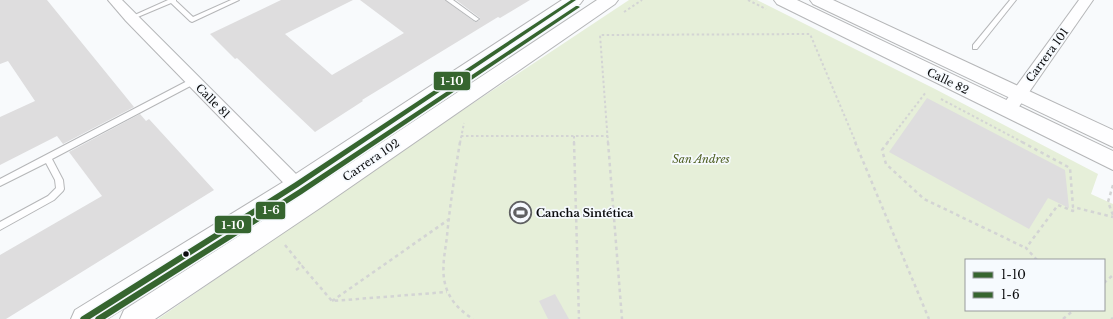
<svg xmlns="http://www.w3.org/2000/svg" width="1113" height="319" viewBox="0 0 1113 319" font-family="'Libre Baskerville',serif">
<rect width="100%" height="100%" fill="#f8fafc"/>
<path fill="#e6efd9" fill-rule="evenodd" d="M629,0H757L935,89L1098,174L1091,194L1113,204V319H158L392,157ZM966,260H1104V310H966Z"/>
<g fill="#deddde">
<path d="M0,0H47L134,107L63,144L57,136L0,165V117L35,101L8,61L0,64Z"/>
<path d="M281,0H353L285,34L332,75L404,33L360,0H445L475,22L480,20V18L456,0H530L500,18L498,17L362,100L363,101L315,132L237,58L235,59L210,34Z"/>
<path d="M927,98L1065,170L1069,208L1048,198L1029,229L889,152Z"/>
<path d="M140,114L146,121L149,119L214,190L6,319H0V255L102,196L69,152Z"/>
<path d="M555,294L569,319H548L539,301Z"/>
</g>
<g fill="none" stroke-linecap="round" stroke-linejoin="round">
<defs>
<g id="lane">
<path d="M168,0H176V1L193,17L231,0H239L192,22L190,21L171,3L133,19L131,20L128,18Z"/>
<path d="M446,0H453L479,19L476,21L474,20Z"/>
<path d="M1010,0H1016L977,49H973V45Z"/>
<path d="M193,78L197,81L196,83L52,159L63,180L64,189L63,191L54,200L0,230V222L48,196L56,188L55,180L46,163L0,186V179Z"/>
</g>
<g id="street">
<path d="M108,0H122L318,196L321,201L318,206L312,208L306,206L126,21Z"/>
<path d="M1079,0H1093L1014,114L1008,116L1002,114L1000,110L1002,106Z"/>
</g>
<g id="secondary">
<path d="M562,0H583L580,4L304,191L107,319H71L75,310L288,179Z"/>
<path d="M597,0H618L615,4L320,208L155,319H120L124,310L304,194Z"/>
<path d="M774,0H797L1113,151V170L777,4Z"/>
<path d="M810,0H833L1113,130V147L813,4Z"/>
</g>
</defs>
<use href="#lane" stroke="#b5b6b8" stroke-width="2"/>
<use href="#street" stroke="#b5b6b8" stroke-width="2"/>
<use href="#secondary" stroke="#b5b6b8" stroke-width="2"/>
<g stroke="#d3d4d4" stroke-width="2" stroke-dasharray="2.5 2.5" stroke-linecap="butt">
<path d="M748,0L766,9"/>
<path d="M624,12L642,0"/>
<path d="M941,99L1024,143"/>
<path d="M461,136H608"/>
<path d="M574,136V143"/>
<path d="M460,143L464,123"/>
<path d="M608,143L600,35L810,34L856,143"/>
<path d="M887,143L926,92"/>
</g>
<g stroke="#d3d4d4" stroke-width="2.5" stroke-dasharray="3.5 3.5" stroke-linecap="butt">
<path d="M460,142C455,173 450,204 447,236C445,254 440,272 447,290C452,303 462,312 473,319"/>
<path d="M574,142L579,319"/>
<path d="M608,142L622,319"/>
<path d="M855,142L929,319"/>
<path d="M888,142L882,150L886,164L924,199L1026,248"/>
<path d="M1022,142L1070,168L1073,207L1113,217"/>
<path d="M1113,185L1108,202L1113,215"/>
<path d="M285,245L302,266"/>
<path d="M1037,260L1026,248L1058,205L1073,211V207"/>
<path d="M296,270L302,266L332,301L447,292"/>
<path d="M1104,283L1113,275"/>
<path d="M332,301L448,220"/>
<path d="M1063,319L1074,310"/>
<path d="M1111,319L1113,318"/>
</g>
<use href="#lane" fill="#fefeff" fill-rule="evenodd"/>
<use href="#street" fill="#fefeff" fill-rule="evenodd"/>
<use href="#secondary" fill="#fefeff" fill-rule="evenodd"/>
<defs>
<path id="bus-1" d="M571,0H576L298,187L90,319H80L81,317L294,183Z"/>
<path id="bus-2" d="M576,6H578L580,7L302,194L105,319H95L96,317L298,190Z"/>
</defs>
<use href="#bus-1" stroke="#f6fafe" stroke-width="3"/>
<use href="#bus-2" stroke="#f6fafe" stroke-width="3"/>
<use href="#bus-1" fill="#36652f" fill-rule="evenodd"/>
<use href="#bus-2" fill="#36652f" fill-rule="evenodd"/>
</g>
<defs>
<symbol id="stadium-ring" viewBox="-11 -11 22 22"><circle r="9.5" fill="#f6fafe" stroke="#5f6062" stroke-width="1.5"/><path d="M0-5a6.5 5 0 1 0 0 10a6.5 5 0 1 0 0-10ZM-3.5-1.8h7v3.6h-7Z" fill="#5f6062"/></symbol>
</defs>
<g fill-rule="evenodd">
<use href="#stadium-ring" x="508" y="200" width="25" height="25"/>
</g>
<circle fill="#0c0d0f" stroke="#f6fafe" stroke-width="1.5" cx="186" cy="254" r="3.5"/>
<g text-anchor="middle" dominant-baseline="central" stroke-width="3.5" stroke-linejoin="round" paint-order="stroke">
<g font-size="11" fill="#0c0d0f" stroke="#f6fafe">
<text transform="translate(1047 55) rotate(-54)">Carrera 101</text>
<text transform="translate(948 81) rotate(26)">Calle 82</text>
<text transform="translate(213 101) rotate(45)">Calle 81</text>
<text transform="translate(371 160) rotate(-34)">Carrera 102</text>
</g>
<g font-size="11" font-style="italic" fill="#4c5d1f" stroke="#f6fafe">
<text x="701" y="159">San Andres</text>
</g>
<g font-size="11" font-weight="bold" fill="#0c0d0f" stroke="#f6fafe" text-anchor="start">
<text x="536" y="213">Cancha Sintética</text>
</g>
</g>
<g stroke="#f6fafe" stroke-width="1.5">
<rect x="433" y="71" width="38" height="20" rx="4" fill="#36652f"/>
<rect x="255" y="201" width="31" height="19" rx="4" fill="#36652f"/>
<rect x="214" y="215" width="38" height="19" rx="4" fill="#36652f"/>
</g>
<g font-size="11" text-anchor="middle" font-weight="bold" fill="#fff">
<text x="452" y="85">1-10</text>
<text x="271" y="214">1-6</text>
<text x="233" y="229">1-10</text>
</g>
<rect x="965" y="259" width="140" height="52" fill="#f6fafe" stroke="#989b9e"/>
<rect x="973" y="272" width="20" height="6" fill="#36652f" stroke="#989b9e"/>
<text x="1001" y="279" font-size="12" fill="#0c0d0f">1-10</text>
<rect x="973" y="292" width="20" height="6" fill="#36652f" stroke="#989b9e"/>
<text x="1001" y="299" font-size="12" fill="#0c0d0f">1-6</text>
</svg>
